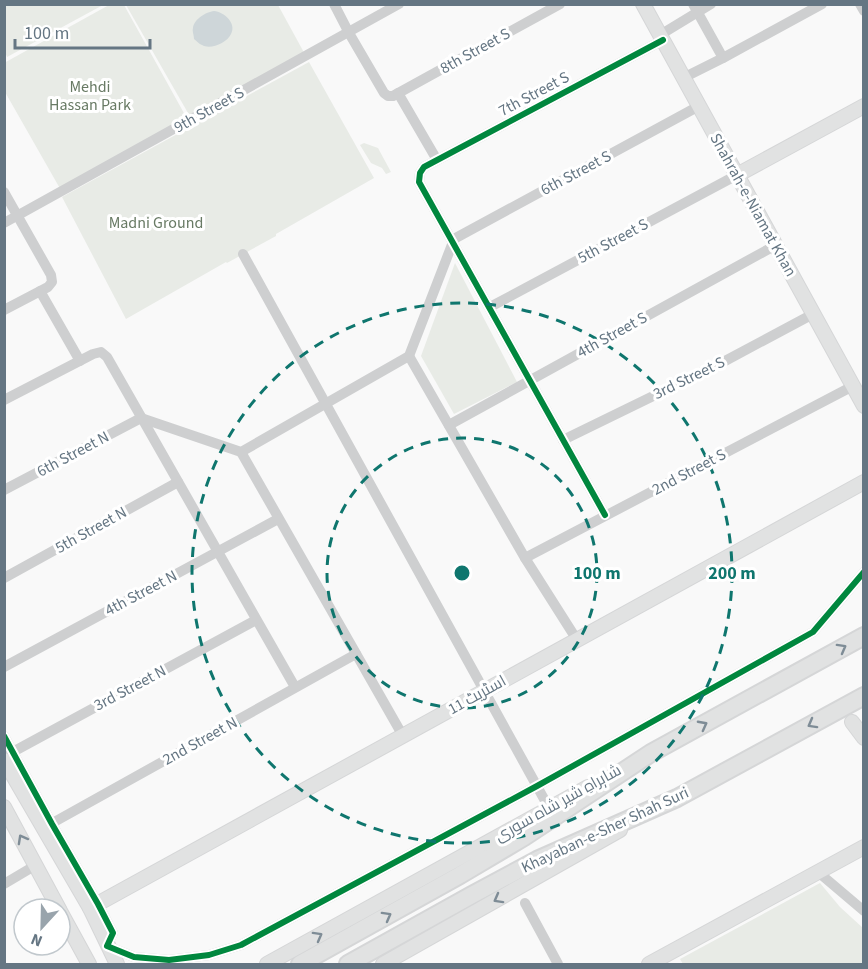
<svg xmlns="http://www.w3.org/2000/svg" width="868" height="969" viewBox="0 0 868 969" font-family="'Source Sans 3',Cairo,sans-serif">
<rect width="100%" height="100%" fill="#f9f9f9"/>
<g fill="#e8ebe6">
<path d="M4,5L5,4L103,5L7,57L5,52Z"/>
<path d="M109,5H124L185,115L181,117L185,124L62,192L5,92L4,63Z"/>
<path d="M126,5H278L307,58L192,120Z"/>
<path d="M309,62L374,178L276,234V236L227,263L226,262L126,319L62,197Z"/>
<path d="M364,143L378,148L391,172L386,174L382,168L371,163L360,145Z"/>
<path d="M455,263L517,382L454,414L421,356Z"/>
<path d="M820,883L840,907L863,928V964H683L680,959Z"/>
</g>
<path fill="#ced6d9" d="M214,11C224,12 237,23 231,34C227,43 210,50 202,45C199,44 197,41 194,39C194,35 192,31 193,28C194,19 206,12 214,11Z"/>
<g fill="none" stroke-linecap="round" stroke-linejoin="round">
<defs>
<g id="secondary">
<path d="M643,4L864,406"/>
<path d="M737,175L864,106"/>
<path d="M852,722L864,738"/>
<path d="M4,760L90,908L117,964"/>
<path d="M4,807L59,909"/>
<path d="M90,908L864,482"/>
<path d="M60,911L89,964"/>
<path d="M267,964L588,787"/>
<path d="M383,964L620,830"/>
<path d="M649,964L864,847"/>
</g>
<g id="primary">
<path d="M300,964L460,875L524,837L651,753L864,636"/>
<path d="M348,964L472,895L537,860L677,798L864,696"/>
</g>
</defs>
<use href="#secondary" stroke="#d5d6d7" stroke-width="16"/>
<use href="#primary" stroke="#d5d6d7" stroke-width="20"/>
<g stroke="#cecfd0" stroke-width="10">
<path d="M334,4L349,33L384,93L388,96H393L560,4"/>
<path d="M693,4L723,58"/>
<path d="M860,4L864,11"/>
<path d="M660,35L711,4"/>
<path d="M683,78L723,58L822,4"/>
<path d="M398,93L437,160"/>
<path d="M4,192L51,275L52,282L48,287L4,310"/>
<path d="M4,223L399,4"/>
<path d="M452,240L699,106"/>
<path d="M243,254L549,808"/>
<path d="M40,291L80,361"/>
<path d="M490,307L737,175"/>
<path d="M409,356L525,558L577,640"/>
<path d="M4,400L93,354L101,352L107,357L295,687"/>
<path d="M449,425L776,245"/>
<path d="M563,440L725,361L813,314"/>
<path d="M241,452L403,736"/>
<path d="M4,490L141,418L241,452L409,356L453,242"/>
<path d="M605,515L419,182L420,173L424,167L663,40"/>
<path d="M525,558L853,386"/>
<path d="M4,578L178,482"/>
<path d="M4,667L278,519"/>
<path d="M4,736L52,824L98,904L113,933L107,946L134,957L169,960L209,955L241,945L537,786L813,632L864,572"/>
<path d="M9,754L256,620"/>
<path d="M47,826L356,654"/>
<path d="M818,872L864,911"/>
<path d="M4,884L36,865"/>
<path d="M525,903L558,964"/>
</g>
<use href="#secondary" stroke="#e1e2e2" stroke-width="14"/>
<use href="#primary" stroke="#e1e2e2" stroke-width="16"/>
<defs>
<g id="cycleway">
<path d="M605,515L419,182L420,173L424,167L663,40"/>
<path d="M4,736L52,824L98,904L113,933L107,946L134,957L169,960L209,955L241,945L537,786L813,632L864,572"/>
</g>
</defs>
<use href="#cycleway" stroke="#fff" stroke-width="10"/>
<use href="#cycleway" stroke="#00873e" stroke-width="6"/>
</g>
<defs><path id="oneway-chevron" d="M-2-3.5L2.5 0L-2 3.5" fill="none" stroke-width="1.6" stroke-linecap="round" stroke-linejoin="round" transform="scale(1.5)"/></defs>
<g stroke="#7e8c96">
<use href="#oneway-chevron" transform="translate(842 648) rotate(-29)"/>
<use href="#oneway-chevron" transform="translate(812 724) rotate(151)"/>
<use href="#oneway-chevron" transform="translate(703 725) rotate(-28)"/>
<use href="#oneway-chevron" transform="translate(22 839) rotate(-119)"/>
<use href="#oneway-chevron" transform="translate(498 899) rotate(151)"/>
<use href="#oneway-chevron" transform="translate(387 916) rotate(-29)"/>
<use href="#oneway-chevron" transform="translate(318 936) rotate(-29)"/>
</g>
<g fill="none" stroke="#0f766e" stroke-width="3" stroke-dasharray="10 8">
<circle cx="462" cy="573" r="135"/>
<circle cx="462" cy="573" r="270"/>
</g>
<g text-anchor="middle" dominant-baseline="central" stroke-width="6" stroke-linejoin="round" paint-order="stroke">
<g font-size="16" fill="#657683" stroke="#fff">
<text transform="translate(475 51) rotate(-29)">8th Street S</text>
<text transform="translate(534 94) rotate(-28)">7th Street S</text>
<text transform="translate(209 110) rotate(-29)">9th Street S</text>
<text transform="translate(576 173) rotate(-28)">6th Street S</text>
<text transform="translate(753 205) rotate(61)">Shahrah-e-Niamat Khan</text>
<text transform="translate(613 241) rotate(-28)">5th Street S</text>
<text transform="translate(612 335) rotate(-29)">4th Street S</text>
<text transform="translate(689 378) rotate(-26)">3rd Street S</text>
<text transform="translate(73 454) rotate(-28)">6th Street N</text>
<text transform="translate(689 472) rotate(-28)">2nd Street S</text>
<text transform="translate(91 530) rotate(-29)">5th Street N</text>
<text transform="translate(141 593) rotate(-28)">4th Street N</text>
<text transform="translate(130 688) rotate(-28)">3rd Street N</text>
<text transform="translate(477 695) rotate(-29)">اسٹریٹ 11</text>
<text transform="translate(200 741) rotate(-29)">2nd Street N</text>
<text transform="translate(558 803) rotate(-29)">شاہراہِ شیر شاہ سوری</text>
<text transform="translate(605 830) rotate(-25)">Khayaban-e-Sher Shah Suri</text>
</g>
<g font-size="16" fill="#687a64" stroke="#fff">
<text x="90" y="87">Mehdi<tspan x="90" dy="18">Hassan Park</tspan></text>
<text x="156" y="223">Madni Ground</text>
</g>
</g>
<circle cx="462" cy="573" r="9" fill="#0f766e" stroke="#fff" stroke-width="3"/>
<g font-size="18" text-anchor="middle" font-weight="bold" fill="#0f766e" stroke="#fff" stroke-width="6" stroke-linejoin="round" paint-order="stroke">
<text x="597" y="579">100 m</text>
<text x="732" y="579">200 m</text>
</g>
<rect width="868" height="969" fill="none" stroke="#657683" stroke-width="12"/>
<g transform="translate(42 927) rotate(202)"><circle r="28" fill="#ffffff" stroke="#c1c8cd" stroke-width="1.5"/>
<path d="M0-4.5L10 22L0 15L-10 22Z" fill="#99a4ac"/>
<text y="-9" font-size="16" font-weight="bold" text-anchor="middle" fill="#657683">N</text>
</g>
<path d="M15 39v9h135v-9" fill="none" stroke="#657683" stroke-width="3"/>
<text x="24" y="39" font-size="18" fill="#657683" stroke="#ffffff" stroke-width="4.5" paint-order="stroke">100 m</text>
</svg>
